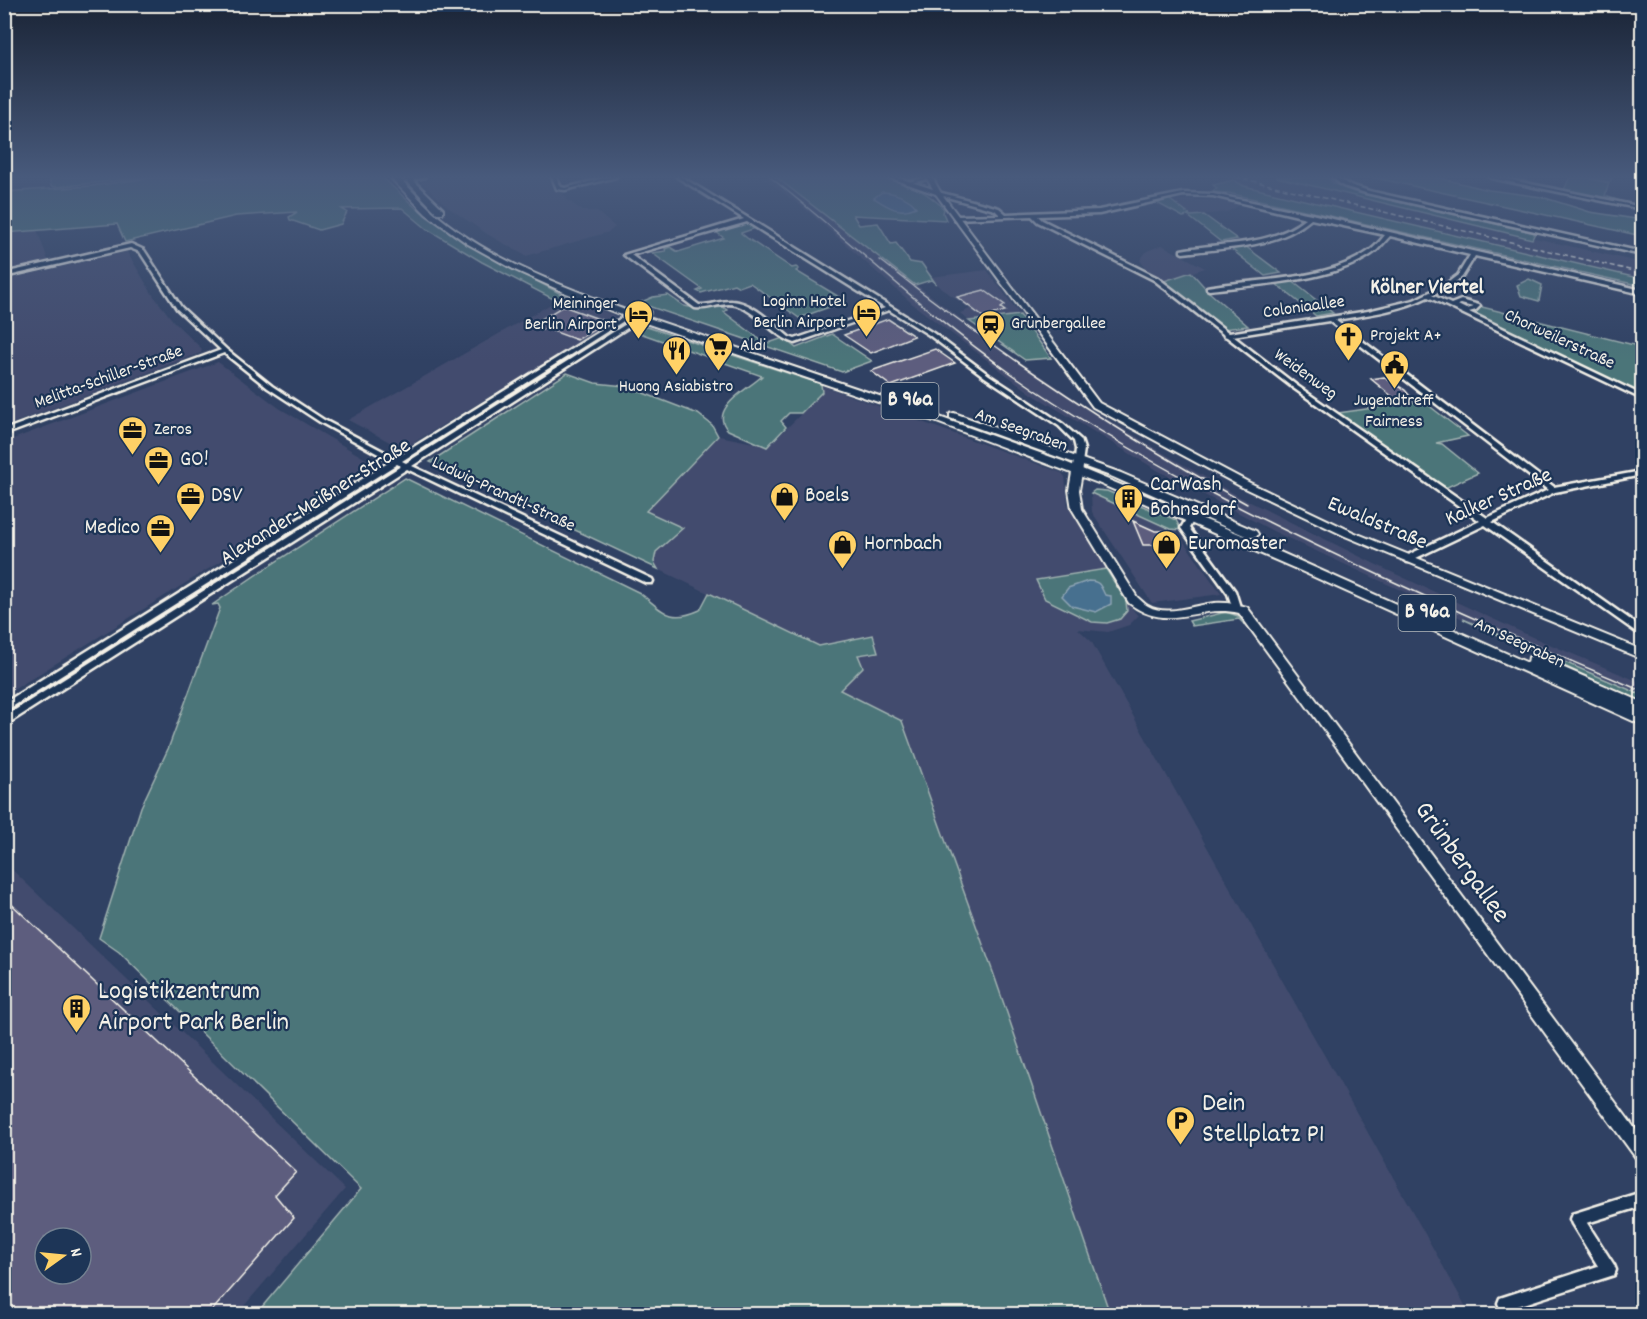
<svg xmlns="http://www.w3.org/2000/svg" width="1647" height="1319" viewBox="0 0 1647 1319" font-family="Dekko,sans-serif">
<rect width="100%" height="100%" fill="#304163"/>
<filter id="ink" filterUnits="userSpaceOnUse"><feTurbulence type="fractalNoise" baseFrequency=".0167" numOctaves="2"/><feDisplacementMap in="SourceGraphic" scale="12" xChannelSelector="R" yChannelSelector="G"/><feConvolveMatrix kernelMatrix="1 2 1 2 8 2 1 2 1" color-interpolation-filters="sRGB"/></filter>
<g filter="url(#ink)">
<g fill="#424c6e" fill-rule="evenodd">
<path d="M430,177H550L556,189L567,197L566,199L583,211H596L615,227L609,232L526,256L487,234L449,208L421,182L432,180Z"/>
<path d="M762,177H776L991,342L1087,407L1170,457L1240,497L1387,570L1532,637L1642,683V695L1463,619L1275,532L1157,470L1032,394L915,306L810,213Z"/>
<path d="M1223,177H1276L1642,263V280L1244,186L1238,181Z"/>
<path d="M1190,199L1223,201L1240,205L1227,212L1191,216L1172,201Z"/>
<path d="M37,230L48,260L5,270L4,233Z"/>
<path d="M1162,245L1205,268L1164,281L1148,272L1140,260L1147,251Z"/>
<path d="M127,252L153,295L174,322L202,349L201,353L5,426V280Z"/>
<path d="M987,270L1020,315L969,321L960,313L970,309L936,284L931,277Z"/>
<path d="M565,296L613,315L615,320L403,449L348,420Z"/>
<path d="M218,362L279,408L376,465L5,695V442Z"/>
<path d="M823,386L1062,473L1065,477L1068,506L1126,601L1138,616L1129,625L1108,632L1078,629L1091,641L1470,1314H1110L994,975L902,722L840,690L862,667L658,569L654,562L656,552L646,511L719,436L769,446L819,396Z"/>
<path d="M1091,493L1176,531L1221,594L1152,603L1092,512Z"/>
<path d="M4,862L345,1189L237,1314H5ZM45,1238H81V1274H45Z"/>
</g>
<g fill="#4b7479" stroke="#a0b2b0" stroke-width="1.5">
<path d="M49,177H150L56,187L51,186Z"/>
<path d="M157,177H382L416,208L481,252L565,296L557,301L482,262L427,229L402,208L342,209L347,212L341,224L319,230L290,220L289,217L297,212L236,216L125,242L117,224L5,233V192L91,186Z"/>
<path d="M776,177C830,177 904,164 944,209L943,213L946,220L853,215L859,225L878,223L891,244L896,243L910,262L922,264L936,284L931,280L915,285Z"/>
<path d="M1276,177H1327L1333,183L1354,192L1535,233L1532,239Z"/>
<path d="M1371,177H1435L1489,190L1542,197L1590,212L1642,220V236Z"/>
<path d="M1570,177H1612L1610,182L1591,179L1609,183L1605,196L1621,201L1564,190Z"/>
<path d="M1234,180L1244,186L1642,279V286L1228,193L1211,192L1217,188L1213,185Z"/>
<path d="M1169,199L1191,216L1204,215L1237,239L1221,242L1188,216L1183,217L1157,203Z"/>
<path d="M745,223L756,228L741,233L747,238L792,268L796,267L799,269L796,271L846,301L799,318L750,283L739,287L734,284L701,293L697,291L702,289L652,253L666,251L665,249L670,247L678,252L724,238L716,232Z"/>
<path d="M1245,246L1281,273L1265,276L1230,248Z"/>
<path d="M1191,272L1209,292L1248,326L1223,329L1164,281Z"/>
<path d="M1529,279L1542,285L1539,301L1521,296L1517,285Z"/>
<path d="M1292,281L1333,313L1316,316L1275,283Z"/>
<path d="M668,295L684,306L701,309L723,307L727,310L724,312L766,344L783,338L796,348L832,334L872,361L842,372L639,303L653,297Z"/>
<path d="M1478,306L1642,347V395L1467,312Z"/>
<path d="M1020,315L1051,358L1025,360L969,321Z"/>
<path d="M647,327L821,384L822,392L801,413H789L781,421L786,427L767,447L728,430C707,409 750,388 762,376L634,331Z"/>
<path d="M567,373L595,383L625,386L698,414L712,425L718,436L646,511L683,528L656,552L654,562L658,569L430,462Z"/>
<path d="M1423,401L1468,436L1436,443L1442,444L1478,473L1445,488L1338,413Z"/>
<path d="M405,478L640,593C663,611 669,624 700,610L709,593L819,646L873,635L878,652L858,655L863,667L840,690L902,721L994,975L1110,1314H256L361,1189L119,952L99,938L141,807L168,749L220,608L218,604L212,605L263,570Z"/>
<path d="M1095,490L1107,491L1176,520L1181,530L1170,529L1091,493Z"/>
<path d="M1106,569L1126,601L1127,611L1120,619L1107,623L1092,622L1045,599L1036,580Z"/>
<path d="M1226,612L1238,616L1245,625L1239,619L1192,626L1189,621Z"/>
<path d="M1463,619L1642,695V702Z"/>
</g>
<g fill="#476f8f" stroke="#8ca3b3" stroke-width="1.5">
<path d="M882,192C893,192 910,198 916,207C899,215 888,207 874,198Z"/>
<path d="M1088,581C1101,581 1100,586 1105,595L1111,596V604L1096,612L1072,606L1062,596L1068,588Z"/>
</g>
<g fill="#5d5d7e" stroke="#f4f1e8" stroke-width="1.5" fill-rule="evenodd">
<path d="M984,290L1005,305L1001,308L1005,311L983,317L957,297Z"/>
<path d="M563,306L607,322L577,340L545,328L542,330L530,326Z"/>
<path d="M888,319L914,336L871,353L844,335Z"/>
<path d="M935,349L955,363L891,386L871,371Z"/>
<path d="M1384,377L1405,390L1414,401L1400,403L1371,379Z"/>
<path d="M1133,521L1155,531H1165L1172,545H1143Z"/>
<path d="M4,897L296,1172L275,1195L294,1218L209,1314H4ZM45,1238H81V1274H45Z"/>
</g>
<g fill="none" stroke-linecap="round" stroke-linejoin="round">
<defs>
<g id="street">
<path d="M417,177H425L399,183L397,182Z"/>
<path d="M552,177H556L561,187L565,188L609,177H616L565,190L557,189Z"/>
<path d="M677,177H682L933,333L989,375L1063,424L1081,440L1084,449L1082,463H1079L1075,461L1076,449L1074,441L1059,426L985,377L929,335L889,310L795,343C773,336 759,313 736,305C723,301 709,310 695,308L624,255L744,219ZM747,222L885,308L795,339L789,337C773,324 753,302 732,301C721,300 710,306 699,305L631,255Z"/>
<path d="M928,177L931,178L907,184L905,183Z"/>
<path d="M1332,177H1337L1347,184L1369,191L1642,252V255L1366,193L1343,186Z"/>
<path d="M1489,177H1497L1642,207V209L1491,178Z"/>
<path d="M938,192L999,208L1006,214L1099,210L1183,193L1213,194L1311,214L1642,290V294L1475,256L1462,277L1450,286L1432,295L1451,304L1461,300L1479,305L1480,306L1476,310L1469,312L1642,395V399L1428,297C1400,311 1366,315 1335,320L1554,487L1642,471V475L1555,492L1492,522L1642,628V635L1639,634L1485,525L1416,558L1413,562H1407L1406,560L1410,554L1480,521L1292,387L1227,337L1224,336L1223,334L1154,280L1038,222L1032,216L955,219L954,218L957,216L1000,215L995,210L936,194V192ZM1183,195L1213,196L1306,218C1272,247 1223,242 1181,250V252L1183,253C1226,247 1276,249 1311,219L1385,235C1381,240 1377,245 1372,249C1327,282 1260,278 1207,287V289L1209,290C1258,284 1338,282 1377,250C1381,246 1385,241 1390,236L1470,255L1458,275L1446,284L1414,300L1368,311L1229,333L1158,278L1042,220L1038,216L1099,214ZM1461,304L1473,307L1466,309L1458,305ZM1329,321L1548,490L1487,518L1296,385L1233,336Z"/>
<path d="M131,244L144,250L181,307L227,350L272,386L324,420L396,458L636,309L641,310L402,461L406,463L645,312H649V314L412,466L652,579L653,581L652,583H646L407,469L4,726V717L401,466L397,464L4,712V703L391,461L320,422L268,388L224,353L4,435V430L221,350L177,309L140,252L130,248L4,277V273Z"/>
<path d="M1188,516H1194L1195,518L1189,528L1235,591L1240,607L1239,609H1233L1228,594L1181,528Z"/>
<path d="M1642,1192V1206L1587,1223L1614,1265L1616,1270L1614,1275L1505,1310L1500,1308L1498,1303L1500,1298L1598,1266L1572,1224L1570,1219L1572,1214Z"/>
</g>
<g id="secondary">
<path d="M888,177H896L933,189L926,177H932L941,193L1099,403L1250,483L1353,532L1642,650V659L1345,536L1242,487L1093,407L936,194Z"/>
<path d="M1079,458L1084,461L1079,490L1082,509L1137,597C1141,600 1144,604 1148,606C1167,617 1194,605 1214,603C1226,602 1236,604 1247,607L1642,1138V1161L1636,1158L1239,613C1198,603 1168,634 1129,603L1072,509L1069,490L1074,461Z"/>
</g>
<g id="primary">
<path d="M390,177H398C409,187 419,199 430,209C484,258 558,284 625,310L900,403L1065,462L1242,535L1528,663L1529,657H1539L1642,702V713H1640L1642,714V725L1301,571L1098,483L934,421L619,314L566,293L515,270L468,244L426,214Z"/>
<path d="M403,177H410L443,209V213H437Z"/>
<path d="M954,413L1121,473L1256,531L1258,534L1256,537H1248L1113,477L950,418V414Z"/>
</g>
</defs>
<use href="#street" stroke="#f4f1e8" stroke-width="5"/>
<use href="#secondary" stroke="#f4f1e8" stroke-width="4"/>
<use href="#primary" stroke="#f4f1e8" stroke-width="4"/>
<use href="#street" fill="#1d3557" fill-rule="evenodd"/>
<use href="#secondary" fill="#1d3557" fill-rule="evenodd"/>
<use href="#primary" fill="#1d3557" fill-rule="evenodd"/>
<g stroke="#f4f1e8" stroke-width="1.5">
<path d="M770,177C852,242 926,314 1012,374C1132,457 1262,521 1394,582C1476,620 1558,656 1642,691"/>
<path d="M880,260C996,351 1117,433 1247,504"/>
</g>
<path stroke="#f4f1e8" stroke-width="1.5" stroke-dasharray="5 3" stroke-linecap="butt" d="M1236,177L1642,273"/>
</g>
</g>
<linearGradient id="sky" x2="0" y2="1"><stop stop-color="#1a2436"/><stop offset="0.49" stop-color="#485a7c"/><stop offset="1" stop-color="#485a7c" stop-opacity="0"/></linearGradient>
<rect width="1647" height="361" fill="url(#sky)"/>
<defs>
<symbol id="hotel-pin" viewBox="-11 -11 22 30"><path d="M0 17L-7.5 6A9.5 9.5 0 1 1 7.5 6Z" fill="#ffd166" stroke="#1d3557"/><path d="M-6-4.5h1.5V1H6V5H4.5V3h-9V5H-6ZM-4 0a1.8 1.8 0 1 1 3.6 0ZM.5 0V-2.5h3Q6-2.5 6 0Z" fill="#111"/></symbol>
<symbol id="station-pin" viewBox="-11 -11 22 30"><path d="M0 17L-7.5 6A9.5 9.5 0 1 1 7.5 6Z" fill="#ffd166" stroke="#1d3557"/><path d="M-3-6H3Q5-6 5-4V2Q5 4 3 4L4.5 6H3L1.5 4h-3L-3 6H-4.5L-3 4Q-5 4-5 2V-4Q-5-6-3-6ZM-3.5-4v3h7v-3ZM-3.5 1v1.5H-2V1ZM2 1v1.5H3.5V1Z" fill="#111"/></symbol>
<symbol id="church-pin" viewBox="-11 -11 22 30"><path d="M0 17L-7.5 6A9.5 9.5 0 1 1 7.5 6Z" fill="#ffd166" stroke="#1d3557"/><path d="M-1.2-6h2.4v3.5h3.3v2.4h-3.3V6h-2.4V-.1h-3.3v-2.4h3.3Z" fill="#111"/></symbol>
<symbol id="supermarket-pin" viewBox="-11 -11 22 30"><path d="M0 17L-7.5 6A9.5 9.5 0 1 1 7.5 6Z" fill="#ffd166" stroke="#1d3557"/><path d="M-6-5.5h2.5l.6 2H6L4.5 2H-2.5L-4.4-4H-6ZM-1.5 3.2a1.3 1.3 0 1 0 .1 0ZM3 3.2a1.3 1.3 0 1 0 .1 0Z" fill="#111"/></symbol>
<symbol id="restaurant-pin" viewBox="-11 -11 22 30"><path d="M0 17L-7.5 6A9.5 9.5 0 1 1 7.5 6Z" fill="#ffd166" stroke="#1d3557"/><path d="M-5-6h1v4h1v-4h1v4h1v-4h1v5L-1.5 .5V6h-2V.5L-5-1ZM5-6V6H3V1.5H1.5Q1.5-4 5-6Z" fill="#111"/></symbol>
<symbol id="civic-pin" viewBox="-11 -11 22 30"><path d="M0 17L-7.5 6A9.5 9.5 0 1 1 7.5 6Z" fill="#ffd166" stroke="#1d3557"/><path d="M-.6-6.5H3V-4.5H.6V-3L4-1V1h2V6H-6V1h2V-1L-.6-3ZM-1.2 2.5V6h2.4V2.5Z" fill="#111"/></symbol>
<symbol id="office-pin" viewBox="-11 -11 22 30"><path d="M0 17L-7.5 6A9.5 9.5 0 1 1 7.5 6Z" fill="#ffd166" stroke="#1d3557"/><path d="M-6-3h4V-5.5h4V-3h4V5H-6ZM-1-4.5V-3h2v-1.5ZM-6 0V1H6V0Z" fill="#111"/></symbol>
<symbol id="shop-pin" viewBox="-11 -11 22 30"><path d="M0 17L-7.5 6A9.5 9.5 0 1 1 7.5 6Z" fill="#ffd166" stroke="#1d3557"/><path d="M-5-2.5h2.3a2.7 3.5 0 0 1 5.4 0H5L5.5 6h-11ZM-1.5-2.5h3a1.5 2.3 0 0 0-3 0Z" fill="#111"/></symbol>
<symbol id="building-pin" viewBox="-11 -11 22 30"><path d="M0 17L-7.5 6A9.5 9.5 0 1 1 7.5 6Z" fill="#ffd166" stroke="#1d3557"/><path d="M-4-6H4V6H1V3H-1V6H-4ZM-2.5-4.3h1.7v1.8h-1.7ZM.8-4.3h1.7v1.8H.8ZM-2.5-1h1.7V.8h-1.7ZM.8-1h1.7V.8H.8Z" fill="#111"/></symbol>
<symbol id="parking-pin" viewBox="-11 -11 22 30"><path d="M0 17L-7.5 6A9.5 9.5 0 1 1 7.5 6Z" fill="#ffd166" stroke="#1d3557"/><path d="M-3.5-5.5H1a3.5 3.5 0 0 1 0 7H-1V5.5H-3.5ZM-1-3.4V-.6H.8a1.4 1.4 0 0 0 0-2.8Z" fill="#111"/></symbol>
</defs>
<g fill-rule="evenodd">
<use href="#hotel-pin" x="850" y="296" width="33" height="45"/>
<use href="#hotel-pin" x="622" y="298" width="33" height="45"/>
<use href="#station-pin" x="974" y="308" width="33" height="45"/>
<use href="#church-pin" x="1332" y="320" width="33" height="45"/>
<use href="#supermarket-pin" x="702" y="330" width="33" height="45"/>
<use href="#restaurant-pin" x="660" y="334" width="33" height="45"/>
<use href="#civic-pin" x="1378" y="348" width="33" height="45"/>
<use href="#office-pin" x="116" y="414" width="33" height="45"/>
<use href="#office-pin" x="142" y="444" width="33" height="45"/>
<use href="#office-pin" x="174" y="480" width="33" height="45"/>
<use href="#shop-pin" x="768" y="480" width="33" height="45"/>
<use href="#building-pin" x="1112" y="482" width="33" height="45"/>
<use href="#office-pin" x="144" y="512" width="33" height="45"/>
<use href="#shop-pin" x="826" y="528" width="33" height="45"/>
<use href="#shop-pin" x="1150" y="528" width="33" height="45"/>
<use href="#building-pin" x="60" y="992" width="33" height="45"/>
<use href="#parking-pin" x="1164" y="1104" width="33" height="45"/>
</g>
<g text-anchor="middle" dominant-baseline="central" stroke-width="4.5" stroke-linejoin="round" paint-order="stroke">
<g font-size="18" fill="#f4f1e8" stroke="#1d3557" text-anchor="start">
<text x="846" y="302" text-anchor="end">Loginn Hotel<tspan x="846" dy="21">Berlin Airport</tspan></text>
<text x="617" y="304" text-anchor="end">Meininger<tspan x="617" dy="21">Berlin Airport</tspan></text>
<text x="1011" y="324">Grünbergallee</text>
<text x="1370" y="336">Projekt A+</text>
<text x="740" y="346">Aldi</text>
<text x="676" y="387" text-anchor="middle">Huong Asiabistro</text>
<text x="1394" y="401" text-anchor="middle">Jugendtreff<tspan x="1394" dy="21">Fairness</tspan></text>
<text x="154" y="430">Zeros</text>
</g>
<g font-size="18" fill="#f4f1e8" stroke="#1d3557">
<text transform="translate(1304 308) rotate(-8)">Coloniaallee</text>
<text transform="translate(1559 340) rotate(25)">Chorweilerstraße</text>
<text transform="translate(1305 375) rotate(36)">Weidenweg</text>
<text transform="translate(109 378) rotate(-20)">Melitta-Schiller-Straße</text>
<text transform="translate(1021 431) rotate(20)">Am Seegraben</text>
<text transform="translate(503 495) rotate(25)">Ludwig-Prandtl-Straße</text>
<text transform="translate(1519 644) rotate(25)">Am Seegraben</text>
</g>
<g fill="#1d3557" stroke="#b4b9bc" stroke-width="1.5">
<rect x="881.5" y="383" width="57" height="36" rx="4.5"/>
<rect x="1398.5" y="595" width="57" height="36" rx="4.5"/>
</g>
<g font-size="21" font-weight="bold" fill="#f4f1e8">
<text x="910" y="401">B 96a</text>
<text x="1427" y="613">B 96a</text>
</g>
<g font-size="22" font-weight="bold" fill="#f4f1e8" stroke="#1d3557">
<text x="1427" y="288">Kölner Viertel</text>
</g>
<g font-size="22" fill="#f4f1e8" stroke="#1d3557" text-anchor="start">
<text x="180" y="460">GO!</text>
<text x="1150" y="485">CarWash<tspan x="1150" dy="25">Bohnsdorf</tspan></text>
<text x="211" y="496">DSV</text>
<text x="805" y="496">Boels</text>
<text x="140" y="528" text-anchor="end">Medico</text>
<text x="864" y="544">Hornbach</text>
<text x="1188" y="544">Euromaster</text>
</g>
<g font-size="22" fill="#f4f1e8" stroke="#1d3557">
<text transform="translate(1499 498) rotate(-24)">Kalker Straße</text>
<text transform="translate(316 503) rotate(-32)">Alexander-Meißner-Straße</text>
<text transform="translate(1377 524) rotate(23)">Ewaldstraße</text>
</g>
<g font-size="27" fill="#f4f1e8" stroke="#1d3557">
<text transform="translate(1461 863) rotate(54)">Grünbergallee</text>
</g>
<g font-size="27" fill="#f4f1e8" stroke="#1d3557" text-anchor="start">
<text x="98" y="992">Logistikzentrum<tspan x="98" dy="31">Airport Park Berlin</tspan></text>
<text x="1202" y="1104">Dein<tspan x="1202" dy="31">Stellplatz P1</tspan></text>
</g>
</g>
<rect width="1647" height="1319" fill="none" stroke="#1d3557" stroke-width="24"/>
<rect x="12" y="12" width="1623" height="1295" fill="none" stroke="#f4f1e8" stroke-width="2" filter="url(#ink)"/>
<g transform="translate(63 1256) rotate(75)"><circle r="28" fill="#1d3557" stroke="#738091" stroke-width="1.5"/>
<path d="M0-4.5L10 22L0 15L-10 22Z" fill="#ffd166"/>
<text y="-9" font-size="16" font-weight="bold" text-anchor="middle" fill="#f4f1e8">N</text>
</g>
</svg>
